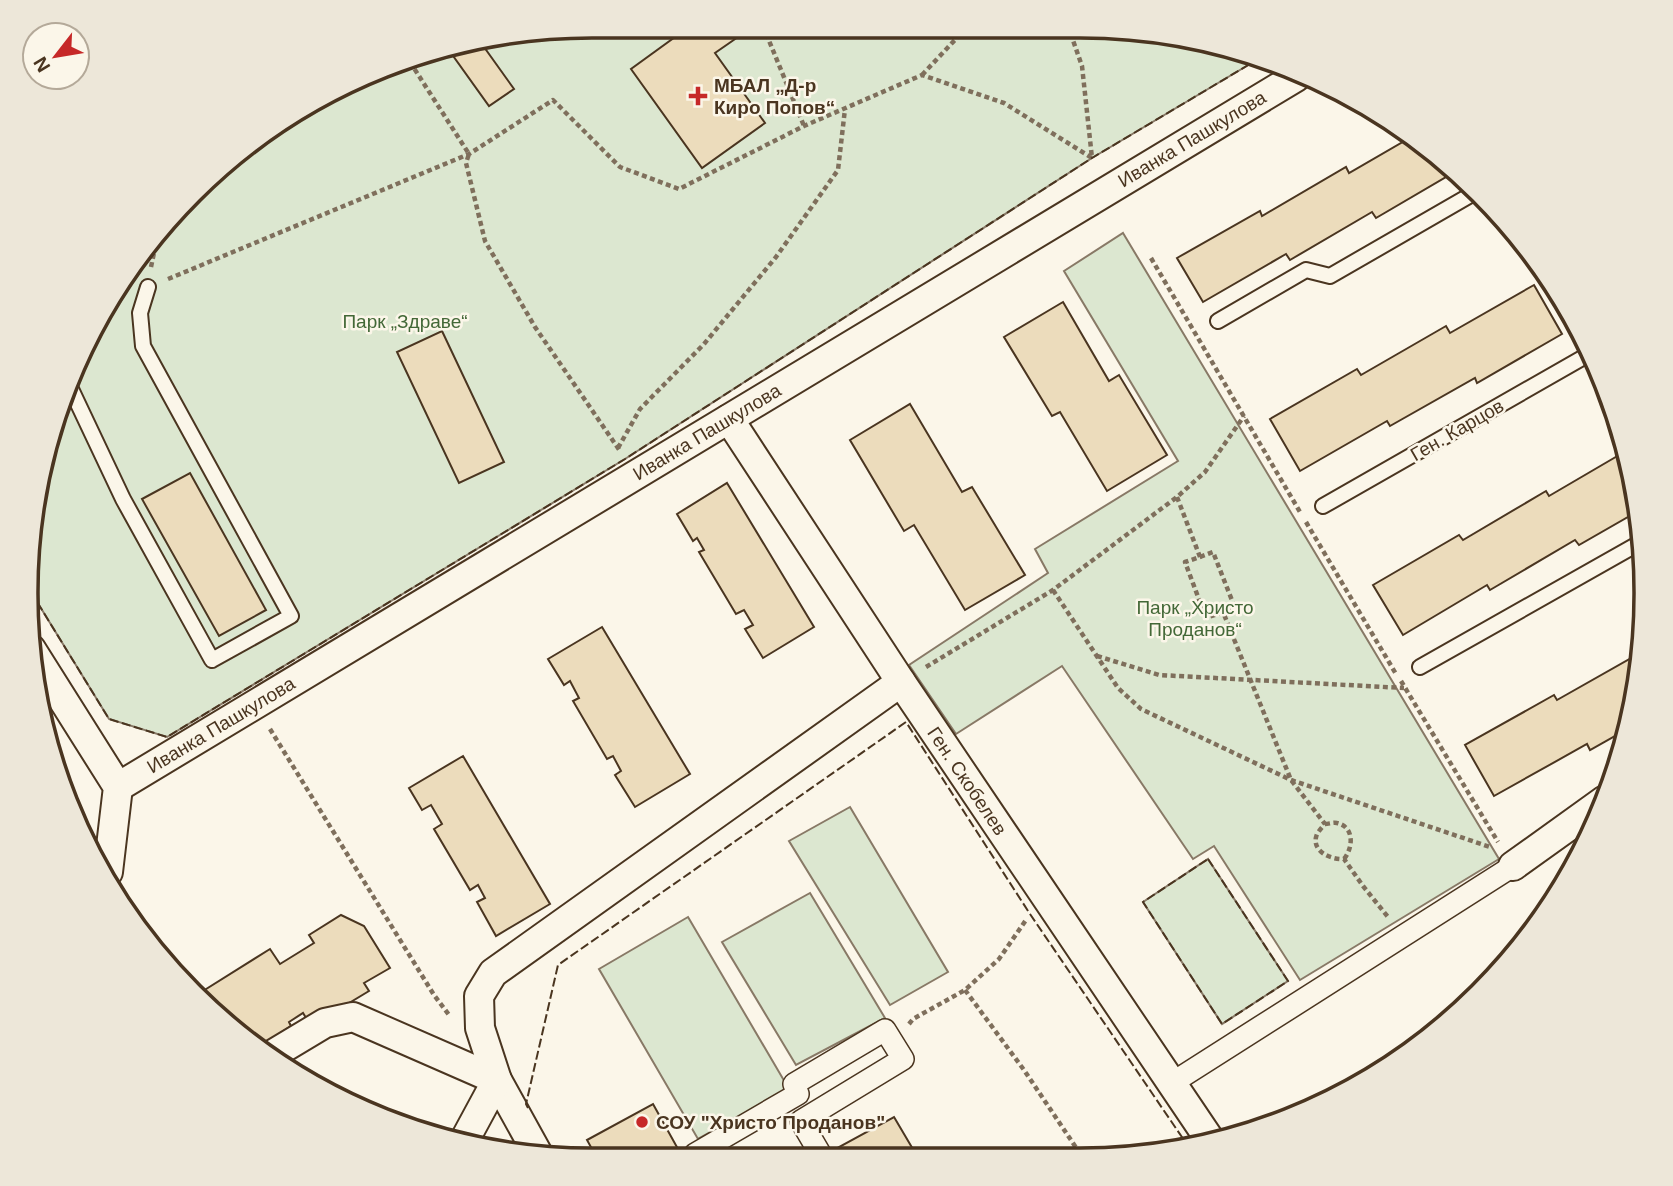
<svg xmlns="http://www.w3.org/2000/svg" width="1673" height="1186" viewBox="0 0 1673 1186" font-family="Arial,sans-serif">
<rect width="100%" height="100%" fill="#fbf6e9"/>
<g fill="#dce7d0" stroke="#887966" stroke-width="2">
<path d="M593,26H1080L1191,37L1255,61L1092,158L625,459L167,737L109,719L31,592V519L85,343L167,219L278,122L446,46Z"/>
<path d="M1123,233L1499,859L1300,980L1214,846L1193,859L1062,666L956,734L909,665L1048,573L1035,549L1178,461L1064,271Z"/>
<path d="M850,807L948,972L890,1005L789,841Z"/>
<path d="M1208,859L1288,981L1222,1024L1143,902Z"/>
<path d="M810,893L885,1018L796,1065L722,942Z"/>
<path d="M688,917L789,1089L698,1139L599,969Z"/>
</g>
<g fill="#ecdcbc" stroke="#4a3520" stroke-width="2">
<path d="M667,26H750L751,28L715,53L765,123L702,168L631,69L675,37Z"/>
<path d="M495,39L484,47L514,89L489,106L446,46Z"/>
<path d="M1408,139L1451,174L1376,218L1372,212L1290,260L1286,254L1203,302L1177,258L1260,211L1262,216L1346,167L1349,173Z"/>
<path d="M1534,285L1562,334L1477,383L1475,378L1390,426L1387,421L1300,471L1270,419L1357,369L1361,375L1446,326L1450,333Z"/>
<path d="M1063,302L1109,381L1119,375L1167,455L1107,491L1060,412L1052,416L1004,337Z"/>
<path d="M442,331L504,462L459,483L397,352Z"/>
<path d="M910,404L962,492L972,487L1025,575L965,610L914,525L904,531L850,440Z"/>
<path d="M1626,451L1640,510L1579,545L1575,540L1490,590L1487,585L1403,635L1373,585L1459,535L1463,540L1546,491L1549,496Z"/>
<path d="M190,473L266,610L219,636L142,499Z"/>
<path d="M727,483L814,627L763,658L745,629L753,625L744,610L736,614L699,552L704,550L697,538L693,541L677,514Z"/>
<path d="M602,627L690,774L635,807L615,775L621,771L613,756L607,759L573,701L579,698L570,681L564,685L548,659Z"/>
<path d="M1642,652L1629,728L1590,750L1587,744L1494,796L1465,745L1554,695L1557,700Z"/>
<path d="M463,756L550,904L496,936L477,902L485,898L478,885L470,890L434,829L442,824L431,805L422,810L409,788Z"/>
<path d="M341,915L364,926L390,968L364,983L369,991L311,1026L303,1013L289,1022L291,1026L257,1048L248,1042L212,1009L214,1008L203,991L270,949L280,964L314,943L309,935Z"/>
<path d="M653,1104L683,1158H597L587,1140Z"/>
<path d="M894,1117L917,1156L831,1157L828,1153Z"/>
</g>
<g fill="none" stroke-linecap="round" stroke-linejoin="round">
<defs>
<g id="service">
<path d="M1218,321L1306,270L1330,276L1474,193"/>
<path d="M71,389L123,499L212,660L291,616L143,346L140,313L148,287"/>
<path d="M1323,506L1591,353"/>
<path d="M1420,667L1643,541"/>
</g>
<g id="pedestrian">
<path d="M1172,1083L1513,866"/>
<path d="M697,1158L695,1154L798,1094L794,1084L885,1030L903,1059L801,1121L822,1157"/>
</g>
<g id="minor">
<path d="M729,419L901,682L1210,1140"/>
<path d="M31,649L118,787L108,872"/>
<path d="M118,787L1296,77"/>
<path d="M1513,866L1605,800"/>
<path d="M270,1056L325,1023L353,1017L497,1080L539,1156"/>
<path d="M463,1143L497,1080L480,1028L479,996L493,973L901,682"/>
</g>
</defs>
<use href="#service" stroke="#4a3520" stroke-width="18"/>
<use href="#pedestrian" stroke="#4a3520" stroke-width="24"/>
<use href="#minor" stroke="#4a3520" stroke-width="32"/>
<g stroke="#7f6f5c" stroke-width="4.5" stroke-dasharray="5 3.5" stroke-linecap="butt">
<path d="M763,26L804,126"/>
<path d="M410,62L469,154L466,163L485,241L535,327L620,451"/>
<path d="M922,75L968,26"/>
<path d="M1151,258L1300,512"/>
<path d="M151,267L155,248L153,240"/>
<path d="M168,279L469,154L553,100L620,167L679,189L804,126L922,75L1004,103L1092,158L1082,66L1068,26"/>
<path d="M109,305L121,300"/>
<path d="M618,448L640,409L704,344L776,257L838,170L845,109"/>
<path d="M1177,497L1200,557L1185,562L1206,618L1223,612L1291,780L1325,824C1323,826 1318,832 1317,834C1310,851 1331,860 1344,859L1363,886L1388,917"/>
<path d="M1306,522L1396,674"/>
<path d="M1200,557L1213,552L1235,608L1223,612"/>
<path d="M1053,590L1118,688L1141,709L1291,780L1490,847"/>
<path d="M1097,656L1159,675L1404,688"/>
<path d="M926,667L1053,590L1177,497L1205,472L1244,416"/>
<path d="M1401,681L1498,842"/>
<path d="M270,729L434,995L449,1015"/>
<path d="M1325,824C1329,824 1333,822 1337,823C1355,827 1353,848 1344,859"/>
<path d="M965,990L1024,1070L1081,1155"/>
<path d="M909,1024L913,1019L965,990L999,959L1026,920"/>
</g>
<use href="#service" stroke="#fbf6e9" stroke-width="14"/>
<use href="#pedestrian" stroke="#fbf6e9" stroke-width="21"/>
<use href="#minor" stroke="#fbf6e9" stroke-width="28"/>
<g stroke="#4a3520" stroke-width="2" stroke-dasharray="9 3.5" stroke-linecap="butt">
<path d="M31,592L109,719L167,737L625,459L1092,158L1255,61"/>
<path d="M1208,859L1288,981L1222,1024L1143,902Z"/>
<path d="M528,1108L526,1104L558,965L906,722L1030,914L1188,1146"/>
<path d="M549,1145L557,1159"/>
</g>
</g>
<g fill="#c62828" stroke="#fbf6e9" stroke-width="2.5">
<path d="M694.5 85.5h7v7h7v7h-7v7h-7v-7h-7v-7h7z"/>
<circle cx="642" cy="1122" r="7"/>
</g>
<g text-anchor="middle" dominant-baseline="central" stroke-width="5" stroke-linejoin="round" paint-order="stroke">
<g font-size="19" font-weight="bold" fill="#4a3520" stroke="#fbf6e9" text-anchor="start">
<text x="714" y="85">МБАЛ „Д-р<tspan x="714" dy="22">Киро Попов“</tspan></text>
<text x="656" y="1122">СОУ "Христо Проданов"</text>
</g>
<g font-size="19" fill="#4a3520" stroke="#fbf6e9">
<text transform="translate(1192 139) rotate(-31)">Иванка Пашкулова</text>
<text transform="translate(1457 430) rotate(-30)">Ген. Карцов</text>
<text transform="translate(707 432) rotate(-31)">Иванка Пашкулова</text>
<text transform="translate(221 725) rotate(-31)">Иванка Пашкулова</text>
<text transform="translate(967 781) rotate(56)">Ген. Скобелев</text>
</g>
<g font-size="19" fill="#436837" stroke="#fbf6e9">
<text x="405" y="321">Парк „Здраве“</text>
<text x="1195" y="607">Парк „Христо<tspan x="1195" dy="22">Проданов“</tspan></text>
</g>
</g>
<path d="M0 0H1673V1186H0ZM592 38H1080A554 554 0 0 1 1634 592V594A554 554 0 0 1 1080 1148H592A554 554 0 0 1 38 594V592A554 554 0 0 1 592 38Z" fill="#ede7d9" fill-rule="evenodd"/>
<path fill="none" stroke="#4a3520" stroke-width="3.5" d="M592 38H1080A554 554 0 0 1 1634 592V594A554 554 0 0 1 1080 1148H592A554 554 0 0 1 38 594V592A554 554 0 0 1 592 38Z"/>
<g transform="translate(56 56) rotate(239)"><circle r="33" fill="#fbf6e9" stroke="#b4a999" stroke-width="2"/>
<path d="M0-5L12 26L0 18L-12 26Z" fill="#c62828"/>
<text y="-10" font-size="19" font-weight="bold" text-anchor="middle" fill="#4a3520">N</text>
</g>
</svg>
